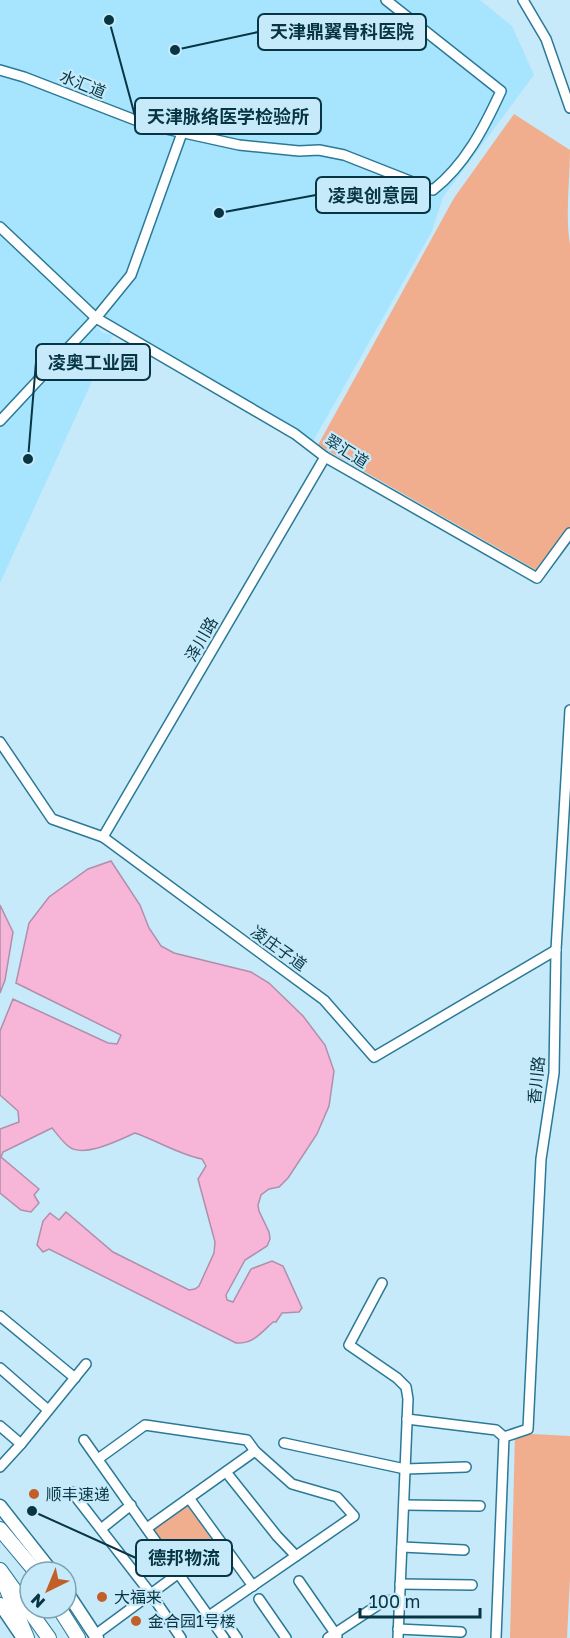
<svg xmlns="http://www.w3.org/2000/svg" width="570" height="1638" viewBox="0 0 570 1638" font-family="'Golos Text','Noto Sans SC',sans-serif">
<rect width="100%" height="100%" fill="#c6eaf9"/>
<g fill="#a7e4fe">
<path d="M0,0H480L512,26L534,75L443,197L432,231L312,443L103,323L0,229Z"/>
<path d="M0,236L103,333L113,335L0,583Z"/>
</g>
<g fill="#f1ae8e">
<path d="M514,114L570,150C570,182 565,212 570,245V527L536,570L318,445L454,198Z"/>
<path d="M515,1433L570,1436V1578L567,1638H510Z"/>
<path d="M188,1505L220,1552L185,1576L153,1529Z"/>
</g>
<g fill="#f7b6d8" stroke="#af8fac" stroke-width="1.5">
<path d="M111,861L140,905L149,928L161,946L174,953L251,972L269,983L303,1016L325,1045L334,1071L329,1106L317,1134L288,1178L279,1187L269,1189L261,1195L258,1205L259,1211L269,1232L270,1239L267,1246L245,1260L226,1295L227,1300L233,1302L251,1269L272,1261L283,1266L302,1308L299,1312L282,1313L276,1322H273C261,1333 253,1344 236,1343L49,1249L43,1252L37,1245L43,1221L50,1213L59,1220L66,1212L113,1252L189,1290L195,1289L199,1286L214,1253L215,1242L198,1179L206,1166L202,1159C178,1154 158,1141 135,1133C119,1140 83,1159 68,1146C62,1141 57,1134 52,1128L3,1152L1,1157L39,1189L34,1195L39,1203L31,1212L21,1210L0,1193V1129L19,1122L18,1111L0,1095V1031L13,999L108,1043L117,1044L121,1035L16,983L29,923L49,897L88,869Z"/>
<path d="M0,905L13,932L5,980L0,993Z"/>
</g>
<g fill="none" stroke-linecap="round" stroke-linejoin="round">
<defs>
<g id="minor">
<path d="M523,0L546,39L570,108"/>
<path d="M0,70L24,77L148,125L239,145L299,151L319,150L344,155L433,190C465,165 484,128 501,91L386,0"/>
<path d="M0,227L96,318L295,434L325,457L537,578L570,533"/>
<path d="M0,421L96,318L131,275L182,133"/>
<path d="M0,742L52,819L103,837L324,1000L374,1057L556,950"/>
<path d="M103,837L325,457"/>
<path d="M382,1283L349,1345L397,1378L406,1387L408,1399L398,1638"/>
<path d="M0,1316L75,1378"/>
<path d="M0,1368L48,1410"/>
<path d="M407,1419L496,1430L504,1437L496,1638"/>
<path d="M0,1426L21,1444L0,1467"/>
<path d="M504,1437L528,1429L541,1159L554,1073L556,950L570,710"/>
<path d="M84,1440L224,1638"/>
<path d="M284,1443L405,1469L466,1467"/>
<path d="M21,1444L86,1364"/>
<path d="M98,1459L145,1425L247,1440L255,1451"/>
<path d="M72,1492L151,1594L181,1638"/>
<path d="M189,1498L253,1586"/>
<path d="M404,1505L480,1506"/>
<path d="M147,1528L255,1451L292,1484L337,1497L354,1516L296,1556"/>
<path d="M101,1529L131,1505"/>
<path d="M402,1547L464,1550"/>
<path d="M299,1581L337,1636"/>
<path d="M400,1584L472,1585"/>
<path d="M259,1599L286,1638"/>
<path d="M209,1616L296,1556L277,1536L226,1472"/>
<path d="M223,1618L237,1638"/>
<path d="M398,1629L461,1632"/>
<path d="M95,1635L179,1573"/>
<path d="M328,1638L384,1601L399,1600"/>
</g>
<g id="major">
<path d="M0,1506L52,1572"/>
<path d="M66,1591L97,1638"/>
<path d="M0,1604L23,1638"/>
</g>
<g id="highway">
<path d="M0,1529L36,1572"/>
<path d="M0,1570L49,1638"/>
<path d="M5,1585L27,1638"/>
<path d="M59,1608L78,1638"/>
</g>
</defs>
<use href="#minor" stroke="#2b7996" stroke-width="12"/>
<use href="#major" stroke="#2b7996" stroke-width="15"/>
<use href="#highway" stroke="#2b7996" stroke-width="16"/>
<use href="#minor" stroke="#fff" stroke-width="9"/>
<use href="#major" stroke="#fff" stroke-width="12"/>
<use href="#highway" stroke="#fff" stroke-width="14"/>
</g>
<g fill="#c25f28" stroke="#c6eaf9" stroke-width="2">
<circle cx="34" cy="1494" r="6"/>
<circle cx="102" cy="1597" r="6"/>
<circle cx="136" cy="1621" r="6"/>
</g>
<g text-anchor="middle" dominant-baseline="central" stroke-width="4.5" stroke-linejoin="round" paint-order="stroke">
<g font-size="16" fill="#073544" stroke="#c6eaf9">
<text transform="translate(83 84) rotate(22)">水汇道</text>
<text transform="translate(347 451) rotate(32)">翠汇道</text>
<text transform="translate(201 639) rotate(-60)">泽川路</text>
<text transform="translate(279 948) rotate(36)">凌庄子道</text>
<text transform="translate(536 1080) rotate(-84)">香川路</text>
</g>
<g font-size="16" fill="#073544" stroke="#c6eaf9" text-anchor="start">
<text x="46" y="1494">顺丰速递</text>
<text x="114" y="1597">大福来</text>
<text x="148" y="1621">金合园1号楼</text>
</g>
</g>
<path fill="none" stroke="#073544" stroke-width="2" d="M175 50L258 32M109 20L135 116M219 213L316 195M28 459L36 362M32 1511L136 1558"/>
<g fill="#073544" stroke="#c6eaf9" stroke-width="2">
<circle cx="175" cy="50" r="6"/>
<circle cx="109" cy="20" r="6"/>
<circle cx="219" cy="213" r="6"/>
<circle cx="28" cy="459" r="6"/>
<circle cx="32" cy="1511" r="6"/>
</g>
<g fill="#c6eaf9" stroke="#073544" stroke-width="2">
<rect x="258" y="14" width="168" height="36" rx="6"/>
<rect x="135" y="98" width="186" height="36" rx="6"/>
<rect x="316" y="177" width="114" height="36" rx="6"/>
<rect x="36" y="344" width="114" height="36" rx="6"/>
<rect x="136" y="1540" width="96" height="36" rx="6"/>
</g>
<g font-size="18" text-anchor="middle" font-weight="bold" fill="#073544">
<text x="342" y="38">天津鼎翼骨科医院</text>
<text x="228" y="123">天津脉络医学检验所</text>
<text x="373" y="202">凌奥创意园</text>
<text x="93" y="369">凌奥工业园</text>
<text x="184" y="1564">德邦物流</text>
</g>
<g transform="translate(48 1590) rotate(223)"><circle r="28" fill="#c6eaf9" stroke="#7aa2b1" stroke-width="1.5"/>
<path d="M0-4.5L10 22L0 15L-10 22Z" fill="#c25f28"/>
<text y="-9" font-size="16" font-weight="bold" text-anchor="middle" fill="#073544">N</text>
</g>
<path d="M360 1608v9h120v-9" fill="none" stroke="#073544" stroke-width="3"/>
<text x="369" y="1608" font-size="18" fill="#073544" stroke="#c6eaf9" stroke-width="4.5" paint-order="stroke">100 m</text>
</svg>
